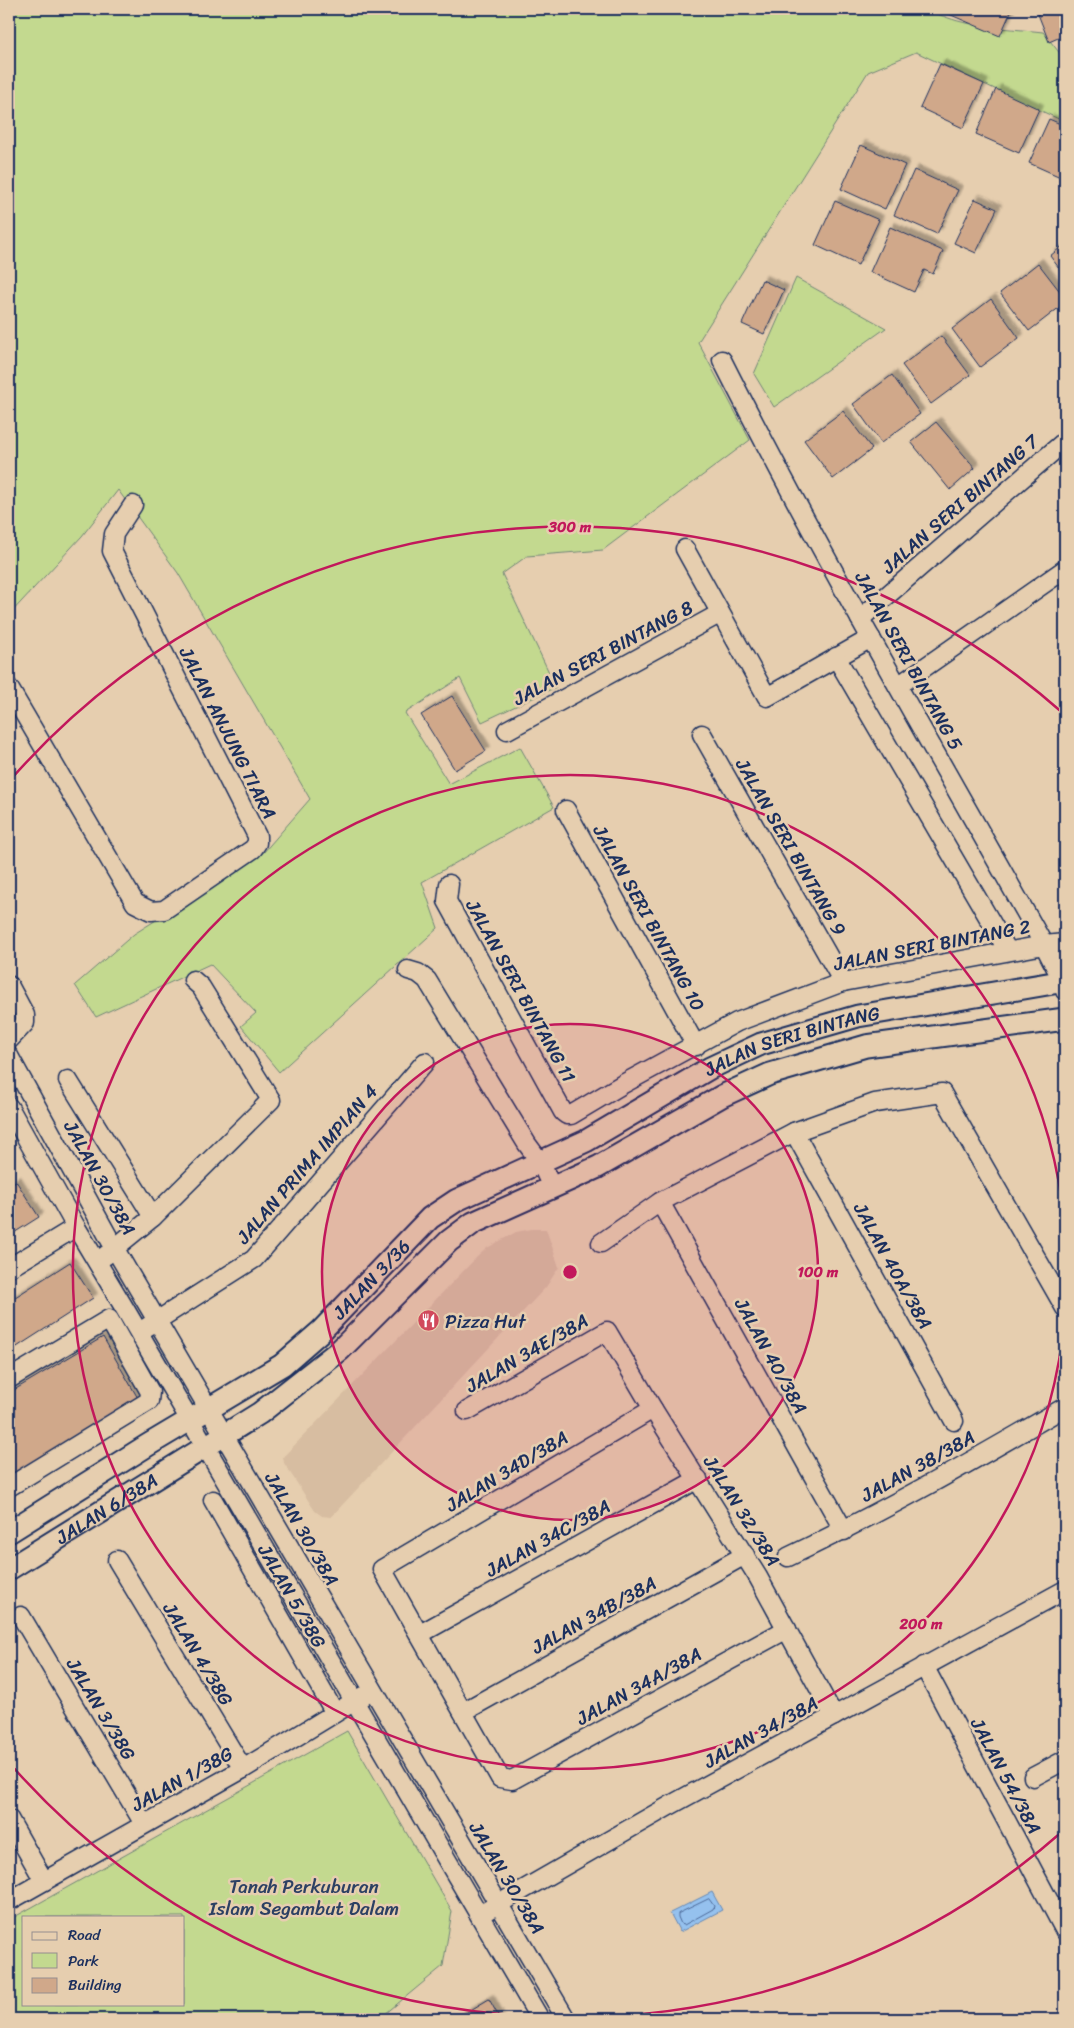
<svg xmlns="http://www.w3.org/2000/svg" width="1074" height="2028" viewBox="0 0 1074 2028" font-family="Sriracha,sans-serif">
<defs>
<filter id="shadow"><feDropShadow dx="4.5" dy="-4.5" stdDeviation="1" flood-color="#0004"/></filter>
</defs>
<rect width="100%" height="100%" fill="#e6ceaf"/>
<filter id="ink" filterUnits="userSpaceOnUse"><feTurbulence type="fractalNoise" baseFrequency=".02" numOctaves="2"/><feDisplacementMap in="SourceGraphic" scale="10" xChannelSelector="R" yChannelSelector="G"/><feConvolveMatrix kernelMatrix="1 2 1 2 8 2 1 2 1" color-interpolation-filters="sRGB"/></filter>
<g filter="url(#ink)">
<path fill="#d7bda1" d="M532,1229H546L559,1267L546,1287L331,1517L322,1516L315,1511L284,1463L283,1457L477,1257L487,1248L516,1232Z"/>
<g fill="#c3d98f" stroke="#6f8476" fill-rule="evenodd">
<path d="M9,9H878L888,13C915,0 936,16 962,22C988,28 1016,29 1043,32L1062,56L1065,55V122L916,52L868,72L698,342L750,440L603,550L527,556L502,574L556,687L482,722L460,678L405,713L449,784L520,747L554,807L422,882L438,928L279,1072L241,1026L256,1013L210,964L96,1017L75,985L134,934L263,853L310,799L178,573L118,490L82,536L9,615Z"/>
<path d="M796,278L886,328L774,407L754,374Z"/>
<path d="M347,1731L452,1911L443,1966L379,2019H9V1920ZM24,1917H184V2004H24Z"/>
</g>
<path fill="#95c1ee" stroke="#6487b4" d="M712,1892L722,1910L680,1932L670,1913Z"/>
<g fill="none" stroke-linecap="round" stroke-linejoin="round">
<path stroke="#4c6998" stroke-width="1" d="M709,1899L714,1906L713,1909L684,1925L681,1924L678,1917V1914Z"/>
</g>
<g fill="#d0a88a" stroke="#1b2f5e" filter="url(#shadow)">
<path d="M937,9H1012L1000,36Z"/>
<path d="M1036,9H1065V35L1049,42Z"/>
<path d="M940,64L984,84L963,128L920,108Z"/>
<path d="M996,89L1039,109L1019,153L976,134Z"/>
<path d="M1049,119L1065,126V179L1029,163Z"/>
<path d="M861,145L905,165L885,209L841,189Z"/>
<path d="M914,170L958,190L937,234L894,215Z"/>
<path d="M975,199L997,209L976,253L954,243Z"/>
<path d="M835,201L879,220L858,265L815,245Z"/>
<path d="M890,227L943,251L933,274L924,270L914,292L870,272Z"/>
<path d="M1065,244V276L1050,256Z"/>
<path d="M1038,263L1065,298V303L1029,331L1000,293Z"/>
<path d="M762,280L784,290L764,334L742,324Z"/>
<path d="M991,299L1019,338L980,367L952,329Z"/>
<path d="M941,336L970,375L931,404L902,365Z"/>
<path d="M892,375L920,414L881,443L853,404Z"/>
<path d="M843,411L872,449L833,479L804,440Z"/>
<path d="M936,422L975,468L950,490L911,442Z"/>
<path d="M452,696L486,751L455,770L421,715Z"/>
<path d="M16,1181L39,1217L9,1236V1185Z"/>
<path d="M70,1262L93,1298L9,1352V1301Z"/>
<path d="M103,1337L139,1400L9,1477V1393Z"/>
<path d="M489,1999L500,2019H461L459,2017Z"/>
</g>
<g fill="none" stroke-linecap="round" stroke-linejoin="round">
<defs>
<g id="minor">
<path d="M722,360C822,558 935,751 1044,945L1063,982L1065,991"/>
<path d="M685,549L767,697L871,638"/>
<path d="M860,619L1065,441"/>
<path d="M836,657L1008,951"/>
<path d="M898,686L1065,569"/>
<path d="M9,688L135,903L151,911L164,910L253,849L257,843V836L112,551L114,534L133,505"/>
<path d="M507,730L719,614"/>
<path d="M702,734L843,982"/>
<path d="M566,810L696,1046"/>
<path d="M449,884L447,901L563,1112L567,1115H571L623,1084L737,1022L843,982L1044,945L1065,943"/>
<path d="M408,970L418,973L427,980L527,1144L541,1163L552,1188"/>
<path d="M9,985L25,1015V1023L9,1040"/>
<path d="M9,1056L115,1249L566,2019"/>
<path d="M68,1080L153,1217"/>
<path d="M9,1107L76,1227L125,1309L540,2019"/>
<path d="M794,1132L954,1421"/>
<path d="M660,1202L844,1531"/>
<path d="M601,1243L660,1202L794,1132L875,1103L942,1093L1065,1308"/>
<path d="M105,1256L153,1217L271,1100L201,987L193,980"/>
<path d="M9,1268L76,1227"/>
<path d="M147,1327L254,1259L425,1062"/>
<path d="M9,1379L109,1319L150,1392L149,1401L9,1487"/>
<path d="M653,1409L382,1569L500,1778L512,1780L787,1629"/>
<path d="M467,1411L607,1331L653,1409L758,1577L834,1716"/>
<path d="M213,1500L335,1713"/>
<path d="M788,1557C883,1512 974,1460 1065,1407"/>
<path d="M117,1560L243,1769"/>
<path d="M21,1616L144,1824"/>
<path d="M420,1634L698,1479"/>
<path d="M924,1666L1065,1931"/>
<path d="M463,1712L745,1555"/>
<path d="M1033,1777L1065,1760"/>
<path d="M9,1819L44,1881"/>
<path d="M9,1901L243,1769L363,1696"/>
<path d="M488,1910L669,1806L1065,1590"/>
</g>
<g id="tertiary">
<path id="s1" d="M9,1532L148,1445L282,1365L321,1331L430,1218L457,1200L586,1141L710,1068L761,1044L858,1016L1065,981"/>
<path id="s2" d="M9,1569L260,1413L340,1350L449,1241L473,1223L598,1167L722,1096L770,1074L866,1046L1065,1019"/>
</g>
</defs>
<use href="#minor" stroke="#1b2f5e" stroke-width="21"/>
<use href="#tertiary" stroke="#1b2f5e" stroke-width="25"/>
<use href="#minor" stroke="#e6ceaf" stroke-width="18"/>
<use href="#tertiary" stroke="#e6ceaf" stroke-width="21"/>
</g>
</g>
<circle cx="570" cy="1272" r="248" fill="#c2185b" fill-opacity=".12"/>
<g fill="none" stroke="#c2185b" stroke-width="2.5">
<circle cx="570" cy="1272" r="248"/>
<path d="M1065 1315A497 497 0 1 1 1065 1229"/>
<path d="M1064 1830A745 745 0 0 1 12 1766M12 778A745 745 0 0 1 1064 714"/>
</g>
<defs>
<symbol id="restaurant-disc" viewBox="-11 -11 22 22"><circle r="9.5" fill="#d1495b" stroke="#e6ceaf"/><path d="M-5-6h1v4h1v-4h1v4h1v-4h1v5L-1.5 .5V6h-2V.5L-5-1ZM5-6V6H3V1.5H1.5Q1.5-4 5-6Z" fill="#fff"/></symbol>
</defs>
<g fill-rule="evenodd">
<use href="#restaurant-disc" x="416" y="1308" width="25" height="25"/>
</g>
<g text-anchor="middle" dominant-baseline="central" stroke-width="5" stroke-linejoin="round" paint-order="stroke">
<g font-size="19" fill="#1b2f5e" stroke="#e6ceaf">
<text transform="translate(960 504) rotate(-41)">JALAN SERI BINTANG 7</text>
<text transform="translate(603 653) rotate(-28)">JALAN SERI BINTANG 8</text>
<text transform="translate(909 661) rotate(61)">JALAN SERI BINTANG 5</text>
<text transform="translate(228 733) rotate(63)">JALAN ANJUNG TIARA</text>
<text transform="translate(791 847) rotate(60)">JALAN SERI BINTANG 9</text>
<text transform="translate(649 918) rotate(61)">JALAN SERI BINTANG 10</text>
<text transform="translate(932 945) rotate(-11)">JALAN SERI BINTANG 2</text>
<text transform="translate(521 991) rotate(61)">JALAN SERI BINTANG 11</text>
<text stroke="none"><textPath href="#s1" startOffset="934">JALAN SERI BINTANG</textPath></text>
<text transform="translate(307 1164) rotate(-49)">JALAN PRIMA IMPIAN 4</text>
<text transform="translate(100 1178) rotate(61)">JALAN 30/38A</text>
<text transform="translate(893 1266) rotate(61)">JALAN 40A/38A</text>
<text stroke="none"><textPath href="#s1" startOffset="444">JALAN 3/36</textPath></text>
<text transform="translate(527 1353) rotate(-30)">JALAN 34E/38A</text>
<text transform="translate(771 1356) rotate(61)">JALAN 40/38A</text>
<text transform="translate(918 1466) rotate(-29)">JALAN 38/38A</text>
<text transform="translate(507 1471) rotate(-31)">JALAN 34D/38A</text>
<text stroke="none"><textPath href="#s2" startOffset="115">JALAN 6/38A</textPath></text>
<text transform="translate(742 1511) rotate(58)">JALAN 32/38A</text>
<text transform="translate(302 1529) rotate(60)">JALAN 30/38A</text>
<text transform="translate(548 1538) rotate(-29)">JALAN 34C/38A</text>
<text transform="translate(292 1596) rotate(60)">JALAN 5/38G</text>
<text transform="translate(594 1615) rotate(-29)">JALAN 34B/38A</text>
<text transform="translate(198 1654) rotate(59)">JALAN 4/38G</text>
<text transform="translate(639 1686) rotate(-29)">JALAN 34A/38A</text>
<text transform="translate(101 1709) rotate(59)">JALAN 3/38G</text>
<text transform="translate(761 1732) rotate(-29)">JALAN 34/38A</text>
<text transform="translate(1006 1776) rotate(62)">JALAN 54/38A</text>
<text transform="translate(182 1779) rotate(-29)">JALAN 1/38G</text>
<text transform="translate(507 1878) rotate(59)">JALAN 30/38A</text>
</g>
<g font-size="19" fill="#1b2f5e" stroke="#e6ceaf" text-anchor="start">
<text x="445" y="1321">Pizza Hut</text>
</g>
<g font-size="19" fill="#2c4063" stroke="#e6ceaf">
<text x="304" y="1886">Tanah Perkuburan<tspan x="304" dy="22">Islam Segambut Dalam</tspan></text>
</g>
</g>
<circle cx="570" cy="1272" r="8" fill="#c2185b" stroke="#e6ceaf" stroke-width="2.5"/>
<g font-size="15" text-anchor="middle" font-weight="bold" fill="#c2185b" stroke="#e6ceaf" stroke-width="5" stroke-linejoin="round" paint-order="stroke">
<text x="570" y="532">300 m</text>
<text x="818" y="1277">100 m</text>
<text x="921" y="1629">200 m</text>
</g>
<rect width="1074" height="2028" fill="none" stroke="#e6ceaf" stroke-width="30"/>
<rect x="15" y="15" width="1044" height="1998" fill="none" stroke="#1b2f5e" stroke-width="2" filter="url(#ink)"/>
<rect x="22" y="1916" width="162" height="90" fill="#e6ceaf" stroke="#958e8f"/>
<rect x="32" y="1932" width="25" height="8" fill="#e6ceaf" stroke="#958e8f"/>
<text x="68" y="1940" font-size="15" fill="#1b2f5e">Road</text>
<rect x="32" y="1953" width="25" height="15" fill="#c3d98f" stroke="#958e8f"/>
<text x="68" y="1966" font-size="15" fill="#1b2f5e">Park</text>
<rect x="32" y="1978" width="25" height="15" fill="#d0a88a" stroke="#958e8f"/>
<text x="68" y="1990" font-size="15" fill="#1b2f5e">Building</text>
</svg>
